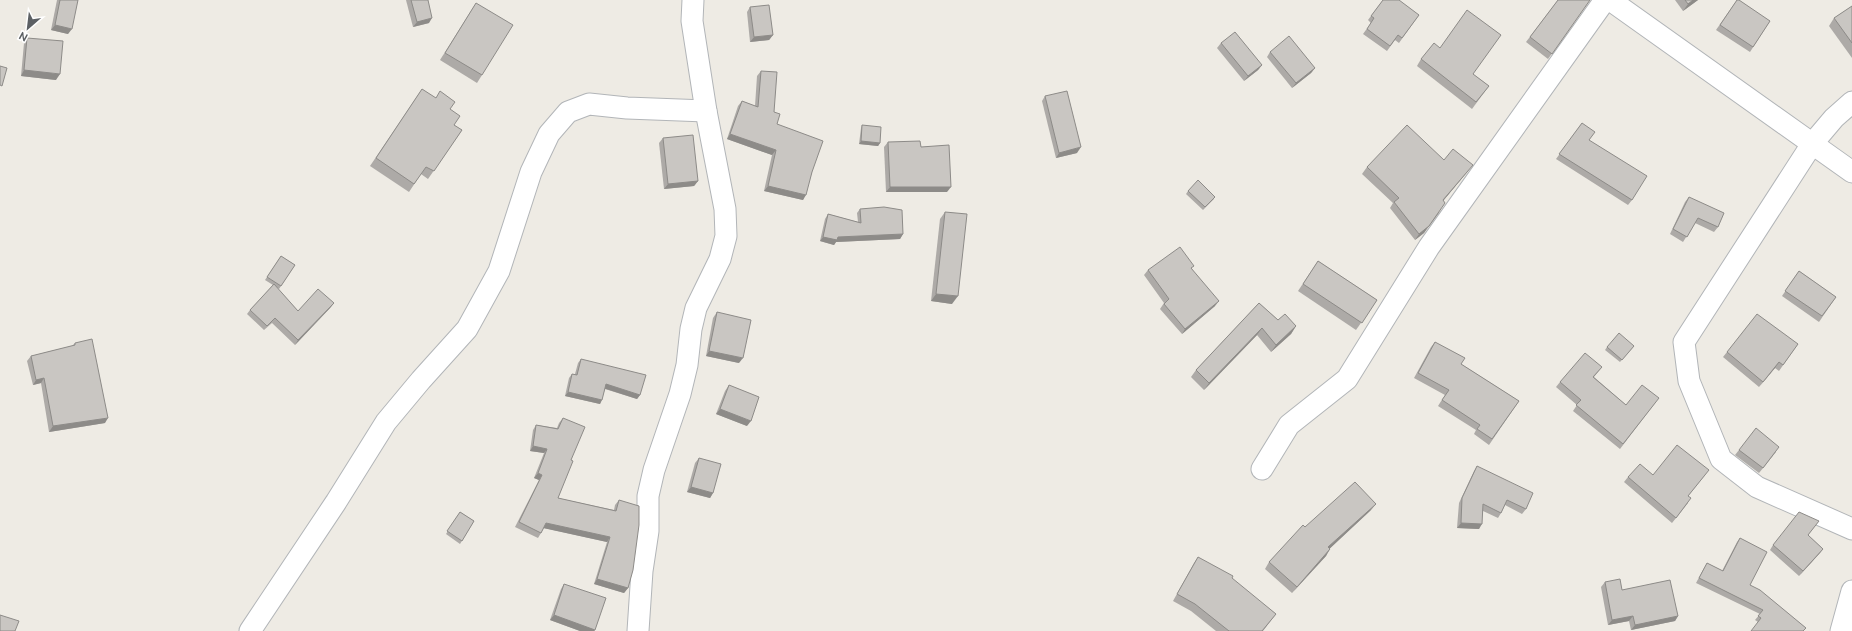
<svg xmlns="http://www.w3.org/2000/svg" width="1852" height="631" viewBox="0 0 1852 631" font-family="Ubuntu,sans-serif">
<rect width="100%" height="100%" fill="#eeebe4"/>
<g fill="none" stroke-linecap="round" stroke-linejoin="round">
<defs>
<g id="minor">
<path d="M1610,0L1852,172"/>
<path d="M1852,102L1834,118L1812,144L1684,342L1689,381L1721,459L1757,487L1852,529"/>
<path d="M1262,469L1289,425L1347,379L1429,247L1605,0"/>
<path d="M250,631L336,502L386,422L421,380L467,329L499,271L531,172L549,134L568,112L589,104L627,108L706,111"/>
<path d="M638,631L642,571L648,531V496L654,470L680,394L687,365L691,329L696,308L720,259L726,236L725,209L706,111L692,21L693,0"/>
<path d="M1841,631L1852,591"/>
</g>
</defs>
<use href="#minor" stroke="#b2b5b8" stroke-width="23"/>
<use href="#minor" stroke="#fff" stroke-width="21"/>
</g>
<g fill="#adaaa7">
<path d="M57,0H78L68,34L51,30Z"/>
<path d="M406,0H428L429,23L413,27Z"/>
<path d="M1383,0L1419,15L1399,43L1395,40L1387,51L1363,34L1371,23L1368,20Z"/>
<path d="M1558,0H1590L1548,59L1526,42Z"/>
<path d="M1675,0H1698L1683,11Z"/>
<path d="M1737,0L1770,21L1750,52L1716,30Z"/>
<path d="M476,3L482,75L477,83L440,60Z"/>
<path d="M1852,6V58L1829,26L1834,18Z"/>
<path d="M750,7L773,35L769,40L750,42L747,12Z"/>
<path d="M27,38L56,80L21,76L24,43Z"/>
<path d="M1221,43L1262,65L1258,70L1244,81L1217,48Z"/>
<path d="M1270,52L1315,68L1311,73L1292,88L1267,57Z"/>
<path d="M1421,59L1473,74L1489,86L1472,109L1417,66Z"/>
<path d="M761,71L774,112L777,124L812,172L803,200L764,191L772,155L727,139L738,106L742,101L755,106L757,76Z"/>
<path d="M422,89L450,109L454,125L462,130L428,179L421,174L409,192L370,166Z"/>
<path d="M1045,96L1077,153L1056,158L1042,101Z"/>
<path d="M1582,123L1589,140L1632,200L1628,205L1556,159Z"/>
<path d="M862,125L880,143L878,146L859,144L861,128Z"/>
<path d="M663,138L698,181L694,186L664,189L659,143Z"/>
<path d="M888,142L921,147L947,192H886L884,147Z"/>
<path d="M1444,160L1468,171L1443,201L1424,233L1415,240L1390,208L1393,203L1362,174L1367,167Z"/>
<path d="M1188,191L1214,199L1203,210L1186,194Z"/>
<path d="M1689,197L1718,227L1714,232L1695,223L1683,242L1670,234L1685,202Z"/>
<path d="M860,209L903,234L900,239L836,242L834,245L820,241L825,219L828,214L858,222L857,213Z"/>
<path d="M945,212L952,304L931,301L940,219Z"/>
<path d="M281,256L295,265L279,289L276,287L298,311L334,303L330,308L295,345L272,323L264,330L247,314L250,310L273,285L265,280Z"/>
<path d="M1318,261L1377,300L1356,330L1298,291Z"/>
<path d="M1192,269L1215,306L1182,334L1160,309L1164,303L1144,275L1148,270Z"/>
<path d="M1799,271L1836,297L1819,322L1782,296Z"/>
<path d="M1259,303L1278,320L1296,326L1291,334L1271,352L1257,335L1204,390L1191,377L1196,370Z"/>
<path d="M717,312L739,363L706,356L713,318Z"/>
<path d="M1435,342L1461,364L1519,401L1489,445L1474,434L1476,430L1438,406L1445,395L1414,378L1431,347Z"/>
<path d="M75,343L105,423L49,432L41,383L33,385L27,361L31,356L72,346Z"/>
<path d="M1798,344L1779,371L1775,368L1759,387L1723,357L1727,352Z"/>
<path d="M1634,346L1620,362L1605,350L1607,347Z"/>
<path d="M581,359L640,395L637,399L605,389L600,404L565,396L569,378L572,374H575L578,363Z"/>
<path d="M1602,367L1594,377L1626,405L1655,403L1620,449L1573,411L1577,405L1556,387L1560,382Z"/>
<path d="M729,385L747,426L716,414L725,391Z"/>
<path d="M563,418L571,460L558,498L614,510L615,505L619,500L628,588L624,593L594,584L607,542L544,528L538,538L515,527L539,480L534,478L544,453L530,451L533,430L536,425L557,428L559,423Z"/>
<path d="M1739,450L1776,452L1759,473L1735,455Z"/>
<path d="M699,458L713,493L710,498L687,492L695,463Z"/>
<path d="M1477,466L1526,509L1522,514L1505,505L1501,513L1498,518L1483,511L1479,529L1457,528L1459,503L1474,471Z"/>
<path d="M1653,475H1705L1688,496V503L1672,523L1624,482L1628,477Z"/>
<path d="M1371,510L1330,548L1326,556L1292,593L1265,569L1269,562L1305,527Z"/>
<path d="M460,512L474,521L460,544L446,534Z"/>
<path d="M1819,521L1808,535L1823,549L1819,554L1799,576L1770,550L1773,545Z"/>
<path d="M1740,538L1750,585L1806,628L1758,622L1755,620L1760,614L1696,583L1704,568L1707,563L1722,571L1737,542Z"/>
<path d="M1198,557L1276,614L1263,631H1216L1191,611L1173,601L1194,563Z"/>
<path d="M1605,582L1622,590L1678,616L1675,621L1631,630L1629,621L1608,625L1601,587Z"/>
<path d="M564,584L595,630L594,631H580L550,620L561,589Z"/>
</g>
<g fill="#8d8b88">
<path d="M1693,0H1698L1683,11L1688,4Z"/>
<path d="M432,18L429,23L413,27L417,22Z"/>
<path d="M55,25L72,29L68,34L51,30Z"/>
<path d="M773,35L769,40L750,42L754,37Z"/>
<path d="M1262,65L1258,70L1244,81L1248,76Z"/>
<path d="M1315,68L1311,73L1292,88L1296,83Z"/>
<path d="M24,70L60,74L56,80L21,76Z"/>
<path d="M730,134L776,150L772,155L727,139Z"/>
<path d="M861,141L880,143L878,146L859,144Z"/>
<path d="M1081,147L1077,153L1056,158L1059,153Z"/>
<path d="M1473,165L1438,207L1443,200Z"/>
<path d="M698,181L694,186L664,189L668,184Z"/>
<path d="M768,186L806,195L803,200L764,191Z"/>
<path d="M890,187H951L947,192H886Z"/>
<path d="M1441,210L1424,233L1415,240L1419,234Z"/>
<path d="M903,234L900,239L836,242L834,245L820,241L823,237H838Z"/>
<path d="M936,294L958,296L952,304L931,301Z"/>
<path d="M1219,301L1215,306L1182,334L1185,329Z"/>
<path d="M334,303L330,308L295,345L298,340Z"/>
<path d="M1296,326L1291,334L1271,352L1276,345Z"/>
<path d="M1262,328L1257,335L1204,390L1209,383Z"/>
<path d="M709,351L743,358L739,363L706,356Z"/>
<path d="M1779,362L1775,368L1759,387Z"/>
<path d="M44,378L41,383L33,385L36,380Z"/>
<path d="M606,384L640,395L637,399L603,388Z"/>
<path d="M568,392L602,400L600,404L565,396Z"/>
<path d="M720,409L751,421L747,426L716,414Z"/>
<path d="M108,418L105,423L49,432L53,426Z"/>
<path d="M533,446L547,449L544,453L530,451Z"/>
<path d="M538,473L542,475L539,480L534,478Z"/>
<path d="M691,487L713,493L710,498L687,492Z"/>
<path d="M1376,504L1371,510L1324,554L1328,547Z"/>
<path d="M546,523L610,537L607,542L543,528Z"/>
<path d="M1461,523L1482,524L1479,529L1457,528Z"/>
<path d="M1330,549L1326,556L1292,593L1297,587Z"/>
<path d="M1823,549L1819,554L1799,576L1803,571Z"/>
<path d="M597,579L628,588L624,593L594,584Z"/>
<path d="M554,615L595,630L594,631H580L550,620Z"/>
<path d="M1633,616L1629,621L1608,625L1612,620Z"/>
<path d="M1678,616L1675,621L1631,630L1635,625Z"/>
</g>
<g fill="#c9c6c2" stroke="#8d8b88">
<path d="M60,0H78L72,29L55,25Z"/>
<path d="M411,0H428L432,18L417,22Z"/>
<path d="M1383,0H1399L1419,15L1402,38L1398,35L1390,46L1367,29L1374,18L1371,16Z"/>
<path d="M1558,0H1590L1552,54L1530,37Z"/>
<path d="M1685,0H1693L1688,4Z"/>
<path d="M1737,0H1739L1770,21L1753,47L1720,25Z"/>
<path d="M476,3L513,25L482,75L445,53Z"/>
<path d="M769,5L773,35L754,37L750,7Z"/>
<path d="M1852,6V43L1834,18Z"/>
<path d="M1467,10L1501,35L1473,74L1489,86L1476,102L1421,59L1434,43L1440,48Z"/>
<path d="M1235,32L1262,65L1248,76L1221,43Z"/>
<path d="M1289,36L1315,68L1296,83L1270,52Z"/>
<path d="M27,38L63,41L60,74L24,70Z"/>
<path d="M0,66L7,68L2,86L0,85Z"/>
<path d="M761,71L777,72L774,112L780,114L777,124L823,141L812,172L806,195L768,186L776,150L730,134L742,101L758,107Z"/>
<path d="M422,89L436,98L440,91L455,102L450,109L460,116L454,125L462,130L434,171L426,167L414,184L376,158Z"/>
<path d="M1067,91L1081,147L1059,153L1045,96Z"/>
<path d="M1582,123L1595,132L1589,140L1647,176L1632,200L1559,154Z"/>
<path d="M862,125L881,127L880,143L861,141Z"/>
<path d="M1407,125L1444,160L1453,149L1473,165L1443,200L1445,203L1429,226L1419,234L1394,202L1399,198L1367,167Z"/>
<path d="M693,135L698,181L668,184L663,138Z"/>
<path d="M920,141L921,147L949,145L951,187H890L888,142Z"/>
<path d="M1198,180L1215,197L1205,207L1188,191Z"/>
<path d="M1689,197L1724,213L1718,227L1698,218L1687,237L1673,229Z"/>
<path d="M884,207L902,210L903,234L838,237L837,240L823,237L828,214L861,223L860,209Z"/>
<path d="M945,212L967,214L958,296L936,294Z"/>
<path d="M1180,247L1194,266L1191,268L1219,301L1185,329L1164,304L1169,299L1148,270Z"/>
<path d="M281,256L295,265L281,286L267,277Z"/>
<path d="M1318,261L1377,300L1362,323L1303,284Z"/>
<path d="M1799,271L1836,297L1822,316L1785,291Z"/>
<path d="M274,284L298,311L318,289L334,303L298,340L275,318L267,326L250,310Z"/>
<path d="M1259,303L1278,320L1285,314L1296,326L1276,345L1262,328L1209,383L1196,370Z"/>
<path d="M717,312L751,320L743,358L709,351Z"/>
<path d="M1757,314L1798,344L1783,365L1779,362L1763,382L1727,352Z"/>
<path d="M1619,333L1634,346L1622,360L1607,347Z"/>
<path d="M92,339L108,418L53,426L44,378L36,380L31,356L75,345V343Z"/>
<path d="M1435,342L1465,358L1461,364L1519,401L1492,439L1477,429L1480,425L1442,400L1449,390L1418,373Z"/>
<path d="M1585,353L1602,367L1593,377L1626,405L1642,385L1659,398L1623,444L1576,405L1581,400L1560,382Z"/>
<path d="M581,359L646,375L640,395L606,384L602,400L568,392L572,374L577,375Z"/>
<path d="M729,385L759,397L751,421L720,409Z"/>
<path d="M563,418L585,427L571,460L573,461L558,498L616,511L619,500L639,506V525L633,570L628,588L597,579L610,537L546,523L541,533L519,522L542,475L538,473L547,449L533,446L536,425L558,429Z"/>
<path d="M1756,428L1779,447L1763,468L1739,450Z"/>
<path d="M1677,445L1709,470L1688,496L1691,498L1676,518L1628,477L1640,464L1653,475Z"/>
<path d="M699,458L721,464L713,493L691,487Z"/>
<path d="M1477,466L1533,493L1526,509L1507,500L1501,513L1483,504L1482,524L1461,523L1462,498Z"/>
<path d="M1355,482L1376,504L1328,547L1330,549L1297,587L1269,562L1303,525L1305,527Z"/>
<path d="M460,512L474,521L462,541L447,531Z"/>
<path d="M1799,512L1819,521L1808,535L1823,549L1803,571L1773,545Z"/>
<path d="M1740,538L1767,552L1750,585L1760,590L1806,628L1803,631H1751L1761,618L1758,616L1763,610L1699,578L1707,563L1723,571Z"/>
<path d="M1198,557L1233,576L1232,578L1276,614L1262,631H1229L1195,604L1177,594Z"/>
<path d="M1620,579L1622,590L1670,580L1678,616L1635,625L1633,616L1612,620L1605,582Z"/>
<path d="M564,584L606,598L595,630L554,615Z"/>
<path d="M0,615L19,621L15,631H0Z"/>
</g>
<g transform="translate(28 28) rotate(208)" stroke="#ffffff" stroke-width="3" paint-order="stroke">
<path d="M0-3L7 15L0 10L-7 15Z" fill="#5c6064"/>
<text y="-6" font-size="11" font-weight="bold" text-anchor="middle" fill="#5c6064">N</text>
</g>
</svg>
